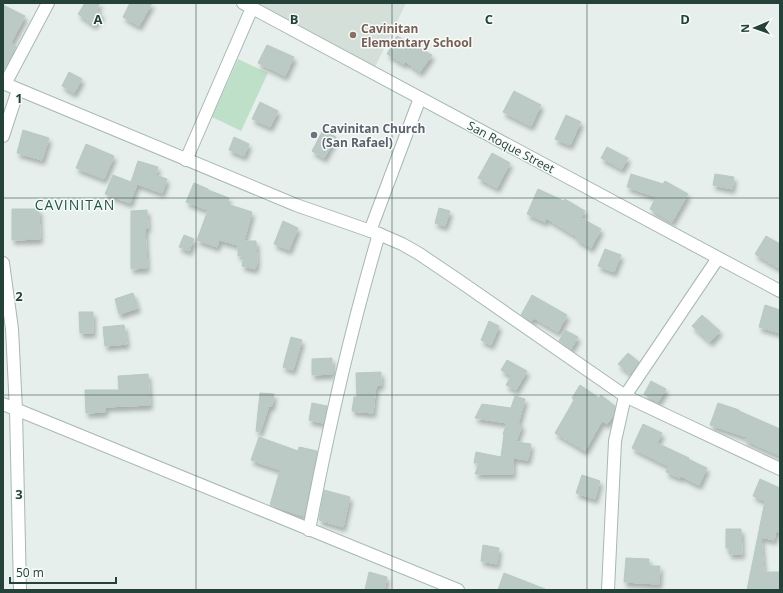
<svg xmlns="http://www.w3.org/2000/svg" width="783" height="593" viewBox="0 0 783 593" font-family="'Open Sans',sans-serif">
<defs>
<filter id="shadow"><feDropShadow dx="2.5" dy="4.5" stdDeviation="2" flood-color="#0004"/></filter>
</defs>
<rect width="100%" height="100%" fill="#e6efeb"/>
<path fill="#d4dfda" d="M256,3H406L375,67Z"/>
<path fill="#bfe0c8" d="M238,59L268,73L241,131L212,117Z"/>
<g fill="#bbcac4" stroke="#b8c9c2" filter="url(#shadow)">
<path d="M85,3H100L96,10L102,14L94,25L78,14Z"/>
<path d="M130,3H152L139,26L123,17Z"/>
<path d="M3,5L25,16L11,43L16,47L3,71Z"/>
<path d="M397,36L432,55L420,72L406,62L404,64L387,54Z"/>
<path d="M267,45L294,57L285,76L258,63Z"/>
<path d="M69,72L82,79L74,93L62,86Z"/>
<path d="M514,91L541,105L531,126L503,112Z"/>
<path d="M260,102L278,111L270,127L252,119Z"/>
<path d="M566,115L581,122L570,145L555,139Z"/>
<path d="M23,130L49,138L42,160L17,153Z"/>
<path d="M323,130L336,137L324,158L312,151Z"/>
<path d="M234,137L249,144L244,156L229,150Z"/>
<path d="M86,144L114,156L104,179L76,168Z"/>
<path d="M607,147L628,158L622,169L601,158Z"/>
<path d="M492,153L510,163L497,188L478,178Z"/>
<path d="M138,161L158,167L156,175L167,179L162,193L137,184L130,203L105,194L113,175L131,182Z"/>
<path d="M631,174L663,184L665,181L688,194L672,222L650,209L656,197L627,187Z"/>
<path d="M715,174L734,177L732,189L713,185Z"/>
<path d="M194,183L208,189V190L229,198L227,204L252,212L244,241H256L257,262L255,269L242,266L244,256H238V245L219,240L217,247L197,240L208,210L186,202Z"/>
<path d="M538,189L564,201L565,199L585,211L581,218L601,229L591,248L576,239L577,237L546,218L545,222L527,214Z"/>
<path d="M439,208L450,211L445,226L435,223Z"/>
<path d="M12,209H39L40,239L12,240Z"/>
<path d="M147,210L148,228H145L147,268L131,269V211Z"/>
<path d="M283,221L298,228L289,250L274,244Z"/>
<path d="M184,235L194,239L189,251L179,247Z"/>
<path d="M766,236L780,244V269L755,254Z"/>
<path d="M605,249L621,255L614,272L598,266Z"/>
<path d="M133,293L138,308L119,314L115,299Z"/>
<path d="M532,295L567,315L558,332L534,318L532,321L521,315Z"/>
<path d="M765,305L780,310V333L759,327Z"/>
<path d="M79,312H93V333H80Z"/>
<path d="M702,315L720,331L710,342L692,326Z"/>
<path d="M489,321L499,326L491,345L481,340Z"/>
<path d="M124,325L127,344L105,346L103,327Z"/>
<path d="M565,330L578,337L571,349L559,341Z"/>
<path d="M291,337L302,340L293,370L283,367Z"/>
<path d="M628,353L639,362L630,374L618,364Z"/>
<path d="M332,358V374L312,375V359Z"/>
<path d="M507,360L527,371L516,390L506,385L511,376L501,370Z"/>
<path d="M381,372V385L376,386L373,413L352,411L354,397H357L356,373Z"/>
<path d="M148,374L150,405L105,407V412L86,413L85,390H119L118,376Z"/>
<path d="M651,381L666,389L658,402L644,394Z"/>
<path d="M580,385L599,398L601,395L615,406L613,416L607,424L602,421L585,451L555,433L574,400L572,398Z"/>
<path d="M260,393L274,394L272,406H269L260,432L256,431Z"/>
<path d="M515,396L525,399L518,424L522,425L516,442L531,444L528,460L513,458V474H475L479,463H474L476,452L501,457L504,435L503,434L507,423L475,418L482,404L511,408Z"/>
<path d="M312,403L327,406L323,423L309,420Z"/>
<path d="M718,403L739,410V411L780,429V456L745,440L746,437L710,425Z"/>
<path d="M643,424L662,433L657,443L689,458L688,459L707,468L699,485L681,476L680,478L666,472L668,466L632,448Z"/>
<path d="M259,437L298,451L299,447L317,451L304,516L270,505L280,470L251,460Z"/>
<path d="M582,475L600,481L595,499L576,493Z"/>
<path d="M760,479L780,488V532L776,531L774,540L761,537L764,572H780V590H747L765,501L753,496Z"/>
<path d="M324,490L350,497L343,527L319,520Z"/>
<path d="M726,529H741L742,554H729V548H726Z"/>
<path d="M483,545L499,548L497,564L481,561Z"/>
<path d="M626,558L649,559V566H660L659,584L624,582Z"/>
<path d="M369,572L387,577L384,590H365Z"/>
<path d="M504,573L545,589V590H498Z"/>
</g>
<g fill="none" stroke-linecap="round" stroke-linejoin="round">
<defs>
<g id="minor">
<path d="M243,3L780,291"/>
<path d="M3,83L296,205L379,234L402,244L418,253L458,280L625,396L780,469"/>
<path d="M5,84L48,3"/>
<path d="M3,136L18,90"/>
<path d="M186,160L252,8"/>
<path d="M370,231L420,98"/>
<path d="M3,263L12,329L16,410L20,590"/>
<path d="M3,404L458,590"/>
<path d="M309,530C328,430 350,332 379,234"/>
<path d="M608,590L615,441L625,396L718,258"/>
</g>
</defs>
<use href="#minor" stroke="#a8b8b2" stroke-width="14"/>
<use href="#minor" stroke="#fff" stroke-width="12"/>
</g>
<path fill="none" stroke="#24423a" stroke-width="1" stroke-opacity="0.55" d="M196,3V590M392,3V590M587,3V590M3,198H780M3,395H780"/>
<circle fill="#8d6e63" stroke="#f7fbf9" stroke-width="1.5" cx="353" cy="35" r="4"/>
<circle fill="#6b7280" stroke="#f7fbf9" stroke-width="1.5" cx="314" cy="135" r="4"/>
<g text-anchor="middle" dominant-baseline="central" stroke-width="3" stroke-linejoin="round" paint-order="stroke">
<g font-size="12" font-weight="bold" fill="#785e54" stroke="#f7fbf9" text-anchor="start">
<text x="361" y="28">Cavinitan<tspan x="361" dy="14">Elementary School</tspan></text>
</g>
<g font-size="12" font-weight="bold" fill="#5b616d" stroke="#f7fbf9" text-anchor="start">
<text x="322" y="128">Cavinitan Church<tspan x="322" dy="14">(San Rafael)</tspan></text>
</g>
<g font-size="12" fill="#24423a" stroke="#f7fbf9">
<text transform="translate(511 147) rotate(28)">San Roque Street</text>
</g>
<g font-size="14" letter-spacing="1" fill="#1f5548" stroke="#f7fbf9">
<text x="75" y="204">CAVINITAN</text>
</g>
</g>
<g font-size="13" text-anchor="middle" font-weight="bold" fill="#24423a" stroke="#f7fbf9" stroke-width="3" stroke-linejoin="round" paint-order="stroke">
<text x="98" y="24">A</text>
<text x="294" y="24">B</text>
<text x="489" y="24">C</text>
<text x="685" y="24">D</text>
<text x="19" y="103">1</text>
<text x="19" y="301">2</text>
<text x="19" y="499">3</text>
</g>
<rect width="783" height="593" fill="none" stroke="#24423a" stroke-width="8"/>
<g transform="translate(755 28) rotate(268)" stroke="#f7fbf9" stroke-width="3" paint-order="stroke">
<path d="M0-3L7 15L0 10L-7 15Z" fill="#24423a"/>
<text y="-6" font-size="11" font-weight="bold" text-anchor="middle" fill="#24423a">N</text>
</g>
<path d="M10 577v6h106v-6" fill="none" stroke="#24423a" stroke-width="2"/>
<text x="16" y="577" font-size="12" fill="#24423a" stroke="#f7fbf9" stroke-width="3" paint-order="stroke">50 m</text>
</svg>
